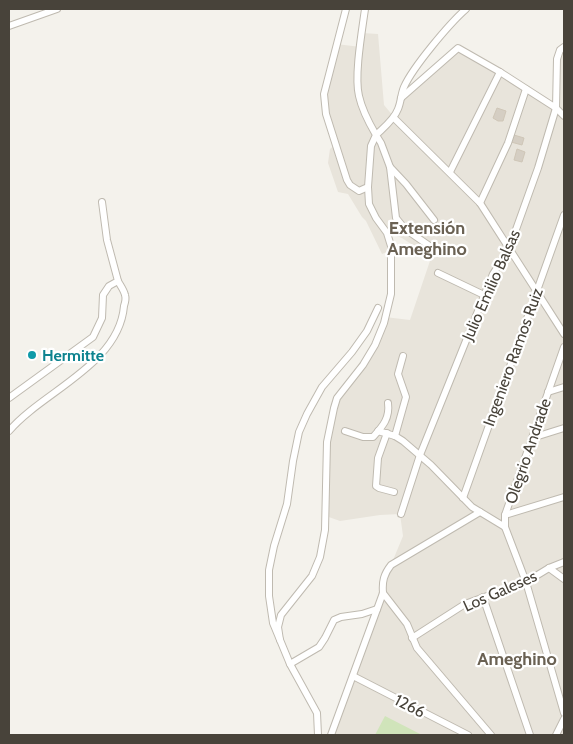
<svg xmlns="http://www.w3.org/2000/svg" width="573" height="744" viewBox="0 0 573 744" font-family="Cabin,sans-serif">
<rect width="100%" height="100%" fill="#f4f2ec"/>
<path fill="#e8e4db" d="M362,33L378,34L384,105L394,117L401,98L458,48L556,108L557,59L564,47V735H331L391,565L403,536L400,514L380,515L340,521L326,516L327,442L334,408L363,365L385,317L410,320L434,249L414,246L402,238L388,233L387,252L382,254L366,221L362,217L348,194L338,192L328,163L330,149L336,144L324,94L336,44L361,47Z"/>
<path fill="#d0e4ba" d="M385,716L422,735H375Z"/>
<g fill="#d5cec3" stroke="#cfc6b7">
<path d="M497,108L506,111L503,121H498L493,118Z"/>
<path d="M514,135L524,138L522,145L511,142Z"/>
<path d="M517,149L525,152L522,162L514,160Z"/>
</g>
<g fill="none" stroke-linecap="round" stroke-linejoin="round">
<defs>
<g id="minor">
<path d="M346,9L324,94L326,114L347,180L350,185L359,191L368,187L371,146L376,135C369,123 362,110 359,96C354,76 362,31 365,9"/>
<path d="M9,26L57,9"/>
<path d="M401,98L458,48L500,72L556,108L564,116"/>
<path d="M394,118L480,203L564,334"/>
<path d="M390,167L406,184L434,220"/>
<path d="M450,172L500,72"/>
<path d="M480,203L508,143L526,89"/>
<path d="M434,249L405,229L396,218L390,167L381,143L376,135C383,128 394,120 398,109C401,102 401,94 404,87C413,67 449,24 466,9"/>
<path d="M438,273L484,295"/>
<path d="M548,392L564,387"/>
<path d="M9,398L93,337L102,318L103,295L109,286L118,281L107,240L102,202"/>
<path d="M9,431C43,391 119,365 124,306C125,303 126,298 125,295C124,290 120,285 118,281"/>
<path d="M345,431L363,437H373C383,426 390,418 388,403"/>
<path d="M378,431L395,436L403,441L431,465L472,507L505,527L526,582L564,713"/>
<path d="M387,433L378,458L376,486L379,488L394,492"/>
<path d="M395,436L406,397L398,374L403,356"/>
<path d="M532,438L564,428"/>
<path d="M463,498L564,215"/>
<path d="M401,514L420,455L486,291L493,274L509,249L538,168L556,108L557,59L560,50L564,47"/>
<path d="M505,515L564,497"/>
<path d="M505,527V515L564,347"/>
<path d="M549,568L564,579"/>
<path d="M383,593L407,624L417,648L491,735"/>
<path d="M483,597L530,735"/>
<path d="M412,638L465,604L526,582L549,568L564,562"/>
<path d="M280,640L278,627L281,615L312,576L320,557L325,530L327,442L334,408L337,398L363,365L375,345L384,323L391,294V246L387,233L376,218L369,204L368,187"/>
<path d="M290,664L319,647L325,638L334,620L341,617L362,614L377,609"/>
<path d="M353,676L468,735"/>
<path d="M318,735L317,713L290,664L273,623L269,596V570L274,546L287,504L293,461L299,432L307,414L322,387L352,352L367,331L378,308"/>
<path d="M331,735L383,593C382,581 384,574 391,565L480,512"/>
<path d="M556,735L564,719"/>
</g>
</defs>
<use href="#minor" stroke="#bfbab0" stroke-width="8"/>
<use href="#minor" stroke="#fff" stroke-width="6"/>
</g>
<circle fill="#0f9aa8" stroke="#fff" stroke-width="2" cx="32" cy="355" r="5"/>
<g text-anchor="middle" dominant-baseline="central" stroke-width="4.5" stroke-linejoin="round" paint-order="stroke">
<g font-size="16" fill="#48433a" stroke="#fff">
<text transform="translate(491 285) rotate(-66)">Julio Emilio Balsas</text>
<text transform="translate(513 357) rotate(-70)">Ingeniero Ramos Ruiz</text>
<text transform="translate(528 451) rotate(-71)">Olegrio Andrade</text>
<text transform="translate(500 591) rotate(-24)">Los Galeses</text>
<text transform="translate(410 706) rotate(27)">1266</text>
</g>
<g font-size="16" font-weight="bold" fill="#0d838f" stroke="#fff" text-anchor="start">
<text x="42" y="355">Hermitte</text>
</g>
<g font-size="18" font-weight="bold" fill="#6a6153" stroke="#fff">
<text x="427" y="228">Extensión<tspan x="427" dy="21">Ameghino</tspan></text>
<text x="517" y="659">Ameghino</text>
</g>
</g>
<rect width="573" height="744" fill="none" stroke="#48433a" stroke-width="20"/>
</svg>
